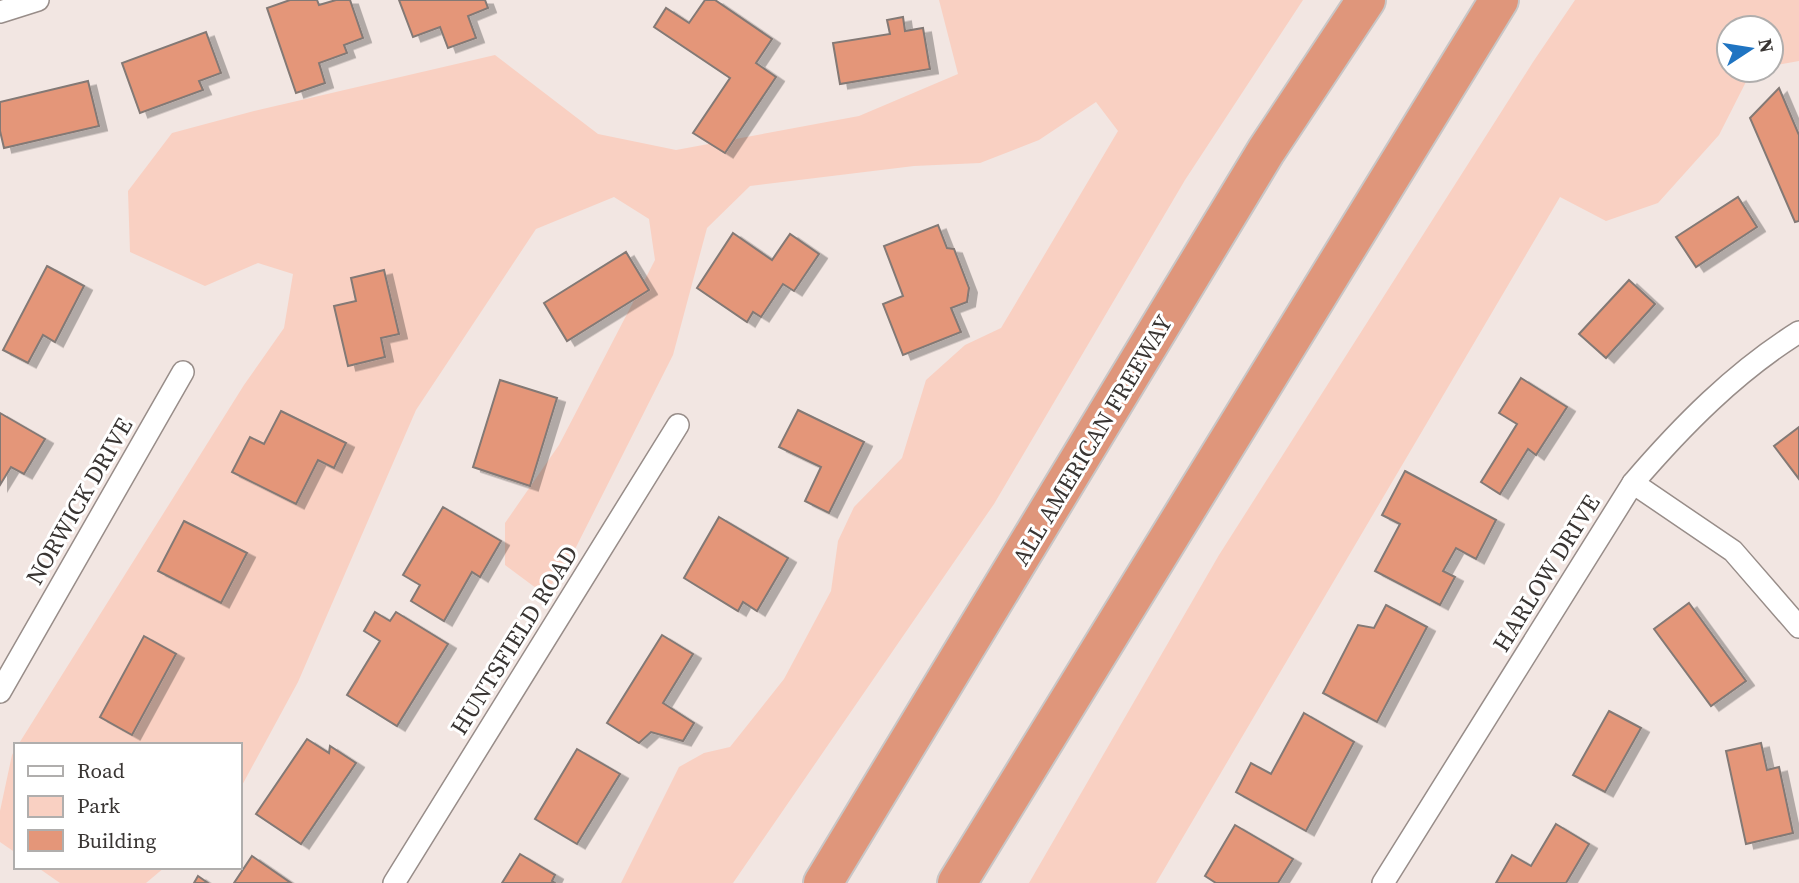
<svg xmlns="http://www.w3.org/2000/svg" width="1799" height="883" viewBox="0 0 1799 883" font-family="'Source Serif 4',serif">
<defs>
<filter id="shadow"><feDropShadow dx="8" dy="4.5" stdDeviation="0" flood-color="#0004"/></filter>
</defs>
<rect width="100%" height="100%" fill="#f2e6e2"/>
<g fill="#f9d0c2">
<path d="M939,0H1303L1185,180L994,504L733,883H621L679,767L704,753L730,747L784,679L831,591L838,541L854,507L902,458L926,380L965,345L1001,328L1118,131L1096,102L1039,140L980,163L914,166L750,186L707,228L673,355L568,563L544,594L505,565V523L559,445L655,260L649,219L614,197L536,229L416,410L298,682L240,789V745H18L244,385L284,328L293,274L258,263L205,286L130,252L128,191L172,133L254,111L495,55L598,134L676,150L859,116L958,74Z"/>
<path d="M1575,0H1799V61L1771,66V28H1729V70H1752L1719,135L1658,203L1606,221L1560,197L1156,883H1029L1219,555L1533,62Z"/>
<path d="M16,748V853L0,842V811L12,755Z"/>
<path d="M37,867H165L146,883H60Z"/>
</g>
<g fill="#e49679" stroke="#837975" stroke-width="2" filter="url(#shadow)">
<path d="M290,0H317L319,5L336,0H350L363,38L344,45L347,53L319,63L325,83L296,93L267,8Z"/>
<path d="M399,0H485L488,8L468,16L476,38L448,48L440,27L413,37Z"/>
<path d="M705,0H715L772,39L756,63L776,77L725,153L693,133L730,78L654,27L666,8L689,23Z"/>
<path d="M903,17L905,31L923,28L930,69L840,84L833,43L890,34L887,20Z"/>
<path d="M206,32L221,73L199,81L203,90L140,113L122,63Z"/>
<path d="M88,81L99,126L4,148L0,131V102Z"/>
<path d="M1779,88L1799,135V221L1795,222L1750,118Z"/>
<path d="M1738,197L1757,227L1696,267L1676,237Z"/>
<path d="M938,225L947,248L954,249L969,288L967,302L951,308L961,332L903,355L883,304L903,296L884,246Z"/>
<path d="M733,233L772,260L790,234L819,254L794,291L783,284L761,317L753,312L747,322L697,288Z"/>
<path d="M626,252L649,290L567,341L544,303Z"/>
<path d="M47,266L84,286L55,342L43,335L28,363L3,350Z"/>
<path d="M384,270L399,334L381,338L385,357L348,366L334,306L356,301L351,278Z"/>
<path d="M1629,280L1655,304L1606,358L1579,334Z"/>
<path d="M1521,378L1567,407L1536,455L1528,449L1500,494L1481,482L1517,424L1499,413Z"/>
<path d="M500,380L557,398L530,486L473,467Z"/>
<path d="M798,410L864,442L829,513L805,501L821,467L779,447Z"/>
<path d="M281,411L346,443L334,468L318,460L296,504L232,472L250,437L264,444Z"/>
<path d="M0,413L45,439L24,474L11,467L0,485Z"/>
<path d="M1799,427V479L1774,446Z"/>
<path d="M1405,471L1496,520L1476,559L1456,548L1443,571L1455,577L1440,605L1375,571L1400,524L1382,515Z"/>
<path d="M443,507L501,541L480,577L472,572L444,621L411,601L420,585L403,575Z"/>
<path d="M719,517L788,558L757,611L743,602L738,611L684,578Z"/>
<path d="M184,521L247,553L221,603L158,571Z"/>
<path d="M1689,603L1746,681L1711,706L1654,629Z"/>
<path d="M1386,605L1427,627L1377,722L1323,693L1358,625L1374,628Z"/>
<path d="M375,612L390,621L396,612L448,644L397,726L347,695L380,641L364,631Z"/>
<path d="M662,635L693,654L663,703L694,723L683,741L651,732L639,743L607,723Z"/>
<path d="M144,636L176,654L132,735L100,717Z"/>
<path d="M1609,711L1641,728L1605,792L1573,775Z"/>
<path d="M1304,713L1354,742L1306,831L1236,792L1251,763L1271,774Z"/>
<path d="M307,739L329,753L330,746L356,763L301,844L256,814Z"/>
<path d="M1761,743L1767,770L1779,767L1793,833L1746,844L1726,751Z"/>
<path d="M577,749L620,774L577,844L535,819Z"/>
<path d="M1556,824L1589,844L1566,883H1496L1512,855L1531,866Z"/>
<path d="M1235,825L1293,859L1278,883H1216L1205,876Z"/>
<path d="M520,854L555,875L552,881L555,883H502Z"/>
<path d="M252,856L291,883H234Z"/>
<path d="M198,876L208,883H194Z"/>
</g>
<g fill="none" stroke-linecap="round" stroke-linejoin="round">
<defs>
<g id="street">
<path d="M0,12L38,0"/>
<path d="M1633,483L1733,551L1799,627"/>
<path d="M0,692L183,372"/>
<path d="M394,883L678,425"/>
<path d="M1383,883L1633,483C1682,426 1735,372 1799,332"/>
</g>
<g id="highway">
<path d="M823,883L1266,151L1366,0"/>
<path d="M957,883L1499,0"/>
</g>
</defs>
<use href="#street" stroke="#988d89" stroke-width="24"/>
<use href="#highway" stroke="#c8c6c6" stroke-width="42"/>
<use href="#street" stroke="#fff" stroke-width="21"/>
<use href="#highway" stroke="#df967b" stroke-width="38"/>
</g>
<g text-anchor="middle" dominant-baseline="central" stroke-width="6" stroke-linejoin="round" paint-order="stroke">
<g font-size="24" fill="#393533" stroke="#fff">
<text transform="translate(1092 440) rotate(-59)">ALL AMERICAN FREEWAY</text>
<text transform="translate(79 501) rotate(-60)">NORWICK DRIVE</text>
<text transform="translate(1546 573) rotate(-58)">HARLOW DRIVE</text>
<text transform="translate(514 640) rotate(-58)">HUNTSFIELD ROAD</text>
</g>
</g>
<rect x="14" y="743" width="228" height="126" fill="#ffffff" stroke="#b0aead" stroke-width="2"/>
<rect x="28" y="766" width="35" height="10" fill="#ffffff" stroke="#b0aead" stroke-width="2"/>
<text x="77" y="778" font-size="21" fill="#393533">Road</text>
<rect x="28" y="796" width="35" height="21" fill="#f9d0c2" stroke="#b0aead" stroke-width="2"/>
<text x="77" y="813" font-size="21" fill="#393533">Park</text>
<rect x="28" y="830" width="35" height="21" fill="#e49679" stroke="#b0aead" stroke-width="2"/>
<text x="77" y="848" font-size="21" fill="#393533">Building</text>
<g transform="translate(1750 49) rotate(78)"><circle r="33" fill="#ffffff" stroke="#b0aead" stroke-width="2"/>
<path d="M0-5L12 26L0 18L-12 26Z" fill="#1f74c2"/>
<text y="-10" font-size="19" font-weight="bold" text-anchor="middle" fill="#393533">N</text>
</g>
</svg>
